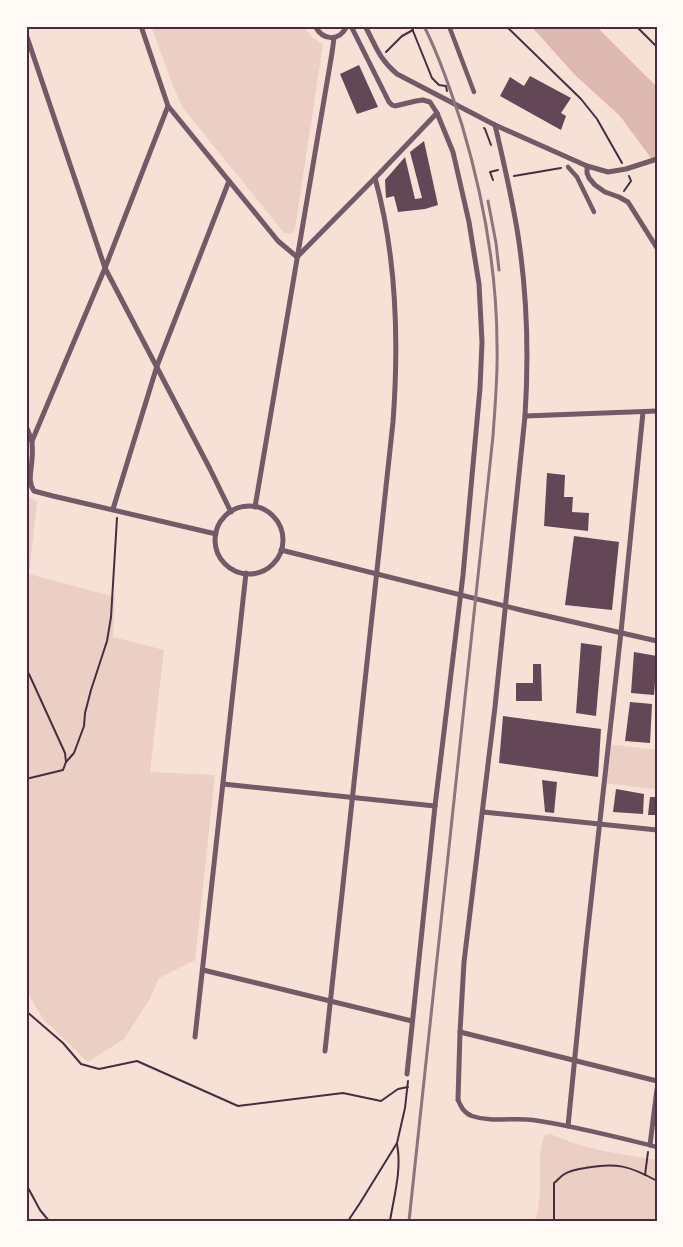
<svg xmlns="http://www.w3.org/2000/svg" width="683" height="1247" viewBox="0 0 683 1247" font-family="'Space Grotesk',sans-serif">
<rect width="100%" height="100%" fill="#f7e1d7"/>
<g fill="#ebcfc5">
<path d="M151,26H304C309,35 314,40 323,44L295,229L291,234L284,233L183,108L173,86Z"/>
<path d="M26,494L37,502L29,574L115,597L113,637L164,650L150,772L215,775L195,960L159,978L149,1000L124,1039L88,1062L44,1020L26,991Z"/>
<path d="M608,744L657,750L655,789L604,783Z"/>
<path d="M550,1134C559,1137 567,1141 576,1144C602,1152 630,1155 657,1160V1221H535C540,1206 540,1190 540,1174C540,1161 539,1148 545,1135Z"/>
</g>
<path fill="#dcb8b0" d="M531,26H596L657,87V166L620,116L575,75Z"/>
<g fill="#644757">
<path d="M359,65L378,107L357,114L340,74Z"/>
<path d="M530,76L571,98L561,113L566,116L561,130L500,96L510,77L524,86Z"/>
<path d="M424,141L438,205L425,209L398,212L394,196L386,198L385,180L405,157L415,199L422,198L410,152Z"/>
<path d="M547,473L565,475L564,497H573L572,512L589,513L588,531L544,526Z"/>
<path d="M574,536L619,542L612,610L565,605Z"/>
<path d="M581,643L602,646L596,716L576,713Z"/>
<path d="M634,652L657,656L654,695L631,693Z"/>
<path d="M533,664H541L542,701H516V683H533Z"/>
<path d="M630,702L652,704L650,743L625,741Z"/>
<path d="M503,716L601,729L598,777L499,763Z"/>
<path d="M542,780L557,782L554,813L545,812Z"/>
<path d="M616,789L644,794L643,814L613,812Z"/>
<path d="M650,797H657V815H648Z"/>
</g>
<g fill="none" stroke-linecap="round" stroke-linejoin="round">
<g stroke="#4a2c40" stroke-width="2">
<path d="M411,26L432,78L439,85L446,86L447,91"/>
<path d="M506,26L581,99L597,119L622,163"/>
<path d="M636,26L657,47"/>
<path d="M386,52L402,36L413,30"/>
<path d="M484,128L485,129L491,145"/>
<path d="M514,176L561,168"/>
<path d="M493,180L490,172L498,170"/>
<path d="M624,191L631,181L629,176"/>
<path d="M26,671L29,674L65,753L66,762L63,770L26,779"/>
<path d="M66,762L74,753L84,726L85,713L91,690L107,641L111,617L117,518"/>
<path d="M26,1011L63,1043L81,1064L99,1069L137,1061L238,1106L343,1093L381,1101L398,1089L408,1087"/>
<path d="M645,1175L648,1152"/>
<path d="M26,1184L40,1210L49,1221"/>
<path d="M348,1221L360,1203L397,1143L405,1108L408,1081"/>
<path d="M390,1221C394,1196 402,1169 397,1144"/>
<path d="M554,1221V1183C557,1181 560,1177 563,1175C569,1171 578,1169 585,1168C616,1162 630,1166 657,1181"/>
</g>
<g stroke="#755966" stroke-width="4.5">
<path d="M449,26L474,92"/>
<path d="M568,167L577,177L594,212"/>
<path d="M458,1100C461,1107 464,1113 472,1116C492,1123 513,1117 533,1120C575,1126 616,1137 657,1147"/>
</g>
<g stroke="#755966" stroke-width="5">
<path d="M141,26L168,106L278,241L297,257L375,178L437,113"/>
<path d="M315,26C323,41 339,42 347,26"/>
<path d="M351,26L389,102L392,105L395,106L416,101L423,100L430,102L437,113L453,152L469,222L479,284L482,342L480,388L463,575L435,806L407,1074"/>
<path d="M365,26C376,46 379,59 397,74L495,125L587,166L608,172L626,169L657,159"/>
<path d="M26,34L105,268L210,469L231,512"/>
<path d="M168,106L105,268L32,441C32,447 33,452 32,458C32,469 27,481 34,491L53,496L216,534"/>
<path d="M587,166V173L589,178L595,185L605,192L619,197L628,202L657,248"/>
<path d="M525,416L657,411"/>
<path d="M26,426L32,441"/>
<circle cx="249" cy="540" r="34"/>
<path d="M255,507C282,355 306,204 332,53L334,38"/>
<path d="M113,509L157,366L229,181"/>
<path d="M281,550L525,611L657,641"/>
<path d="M223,784L435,806"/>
<path d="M483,812L657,830"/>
<path d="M203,970L412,1021"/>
<path d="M460,1032L657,1081"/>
<path d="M195,1037L246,573"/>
<path d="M325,1051L393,422C399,341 397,257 375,178"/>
<path d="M458,1100L460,1032L464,962L495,707L525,416C529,354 527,290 517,229C511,194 503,159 495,125"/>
<path d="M568,1126L586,946L621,632L643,412"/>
<path d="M650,1145L657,1089"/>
</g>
<g stroke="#8f747c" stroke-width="3">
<path d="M488,201L496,243L499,270"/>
<path d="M409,1221L493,436C495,406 498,375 497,345C497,271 483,196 462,125C451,92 440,58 424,26"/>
</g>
</g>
<rect width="683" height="1247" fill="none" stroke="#fffaf5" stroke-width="55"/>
<rect x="28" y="28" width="628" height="1192" fill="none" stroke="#4a2c40" stroke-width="2"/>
</svg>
